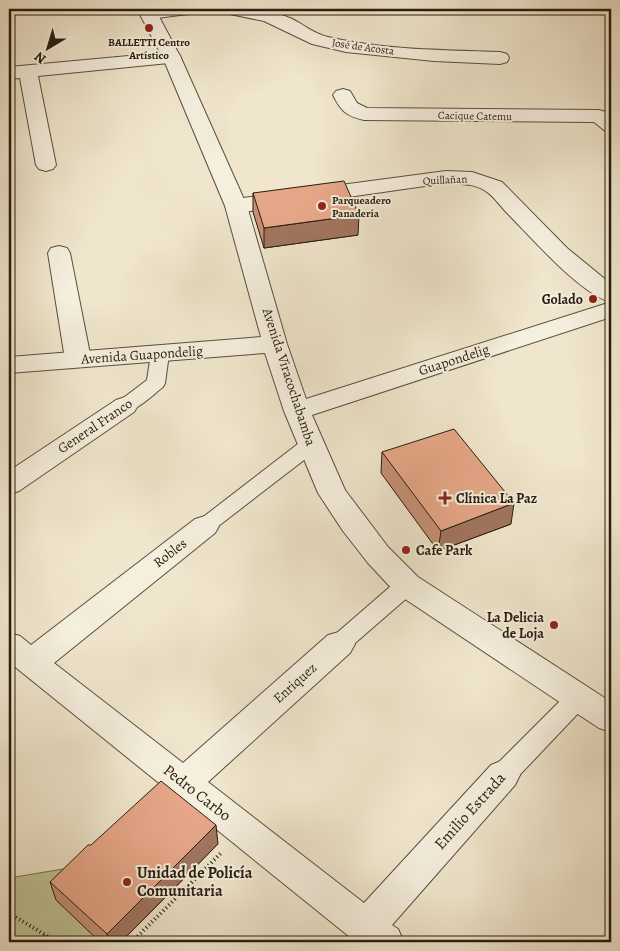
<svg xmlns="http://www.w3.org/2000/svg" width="620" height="951" viewBox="0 0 620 951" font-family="Alegreya,serif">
<rect width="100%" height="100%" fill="#f0e6cd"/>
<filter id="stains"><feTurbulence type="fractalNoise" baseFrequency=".004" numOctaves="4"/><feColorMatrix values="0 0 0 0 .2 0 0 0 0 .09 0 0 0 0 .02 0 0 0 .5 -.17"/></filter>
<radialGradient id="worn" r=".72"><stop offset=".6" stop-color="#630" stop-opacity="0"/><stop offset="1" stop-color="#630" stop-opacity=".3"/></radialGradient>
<path fill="#c0c394" stroke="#747052" d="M93,864L100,942H9V878Z"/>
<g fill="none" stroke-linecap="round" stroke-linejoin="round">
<defs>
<g id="pedestrian">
<path d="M160,348L166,350L169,354L165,383L163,387C150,397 134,415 118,410L116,406L118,402L147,380L151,354L154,350Z"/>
<path d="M310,438L317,440L320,445L317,450L212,531L205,534L198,531L195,526L198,521L303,440Z"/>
<path d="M407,577L415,579L418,585L415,591L347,650L339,653L331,650L328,644L331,638L399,579Z"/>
<path d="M578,688L586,691L590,698L586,705L512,783L503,786L494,783L491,775L494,767L570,691Z"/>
</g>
<g id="minor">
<path d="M149,9H197L194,13L188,14L149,19L143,18L140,14L143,10Z"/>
<path d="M222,9C245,7 268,9 290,18C303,24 314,34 328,37C383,50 443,50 500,52L507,54L509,58L507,62L500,64L434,61L346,52L312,44L264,21L225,13Z"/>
<path d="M172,52L179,54L181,58L179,62L38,76L56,165L53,169L46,171L39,169L36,165L20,78L9,79V67Z"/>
<path d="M343,89L350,91L357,103L367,108L599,110L606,112L611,116V132L604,130L594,122L364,120C346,116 341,111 333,95L336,91Z"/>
<path d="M446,171L472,172L502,182L567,248L611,284V302C581,295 531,237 508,214C501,207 494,197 487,192C475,183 460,184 446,183L236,213L228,211L225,206L228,201L236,199Z"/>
<path d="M59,246L67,248L70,253L91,359L87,365L78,367L69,365L65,359L48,253L51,248Z"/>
<path d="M125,397L134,400L138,406L134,412L19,491L9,494V471L116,400Z"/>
<path d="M205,516L215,519L219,526L215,533L54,663L183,763L328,635L339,632L350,635L355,644L350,653L208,782L364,903L491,765L503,760L515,765L520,775L515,785L392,925L398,929L404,942H356L9,662V633L20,636L31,645L195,519Z"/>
</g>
<path id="tertiary" d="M137,9H155L181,58L247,206L287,344L306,399L611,302V317L312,415L345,490L388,547L418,577L611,702V732L599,728L567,707L396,593L368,563L343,531L318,493L284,411L265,353L9,373V357L261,337L225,206L163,58Z"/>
</defs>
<use href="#pedestrian" stroke="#594e3e" stroke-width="2"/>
<use href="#minor" stroke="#594e3e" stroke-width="2"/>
<use href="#tertiary" stroke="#594e3e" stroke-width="2"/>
<g stroke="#271c0f" stroke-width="4" stroke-dasharray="1 3" stroke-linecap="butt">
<path d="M9,913L57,942"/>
<path d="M39,942L46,935"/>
<path d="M132,942L222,852"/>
</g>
<use href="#pedestrian" fill="#f5efde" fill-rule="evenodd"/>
<use href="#minor" fill="#f5efde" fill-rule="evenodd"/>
<use href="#tertiary" fill="#f5efde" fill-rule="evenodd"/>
</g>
<g fill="#c69075" stroke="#271c0f">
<path d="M253,193L358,235L264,248L253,212Z"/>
<path d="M382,452L511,524L438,551L381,473Z"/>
<path d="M218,844L121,942H100L56,900L50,882Z"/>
</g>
<g fill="#a1755f" stroke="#271c0f">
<path d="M359,215L358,235L264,248V228Z"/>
<path d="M514,503L511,524L438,551L441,531Z"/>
<path d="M216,825L218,844L121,942H109L107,934Z"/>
</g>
<g fill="#e6a788" stroke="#271c0f">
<path d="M344,181L359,215L264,228L253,193Z"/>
<path d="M454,429L514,503L441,531L382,452Z"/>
<path d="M161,781L216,825L107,934L50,882L88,845H91Z"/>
</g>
<g fill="#8f2418" stroke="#f5efde" stroke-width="2">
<circle cx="149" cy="28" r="5"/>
<circle cx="322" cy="206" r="5"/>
<circle cx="593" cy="299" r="5"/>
<path d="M442.5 490.5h5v5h5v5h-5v5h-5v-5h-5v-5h5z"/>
<circle cx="406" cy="550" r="5"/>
<circle cx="554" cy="625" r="5"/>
<circle cx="127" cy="882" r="5"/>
</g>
<g text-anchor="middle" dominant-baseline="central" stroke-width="4" stroke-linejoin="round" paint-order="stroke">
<g font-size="11" font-weight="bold" fill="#271c0f" stroke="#f5efde">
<text x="149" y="42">BALLETTI Centro<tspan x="149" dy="13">Artístico</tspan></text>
<text x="332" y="200" text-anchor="start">Parqueadero<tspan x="332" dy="13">Panadería</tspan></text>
</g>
<g font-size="11" fill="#271c0f" stroke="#f5efde">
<text transform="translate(363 47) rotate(8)">José de Acosta</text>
<text transform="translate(475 116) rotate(1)">Cacique Catemu</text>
<text transform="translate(445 180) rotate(-3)">Quillañan</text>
</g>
<g font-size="14" font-weight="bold" fill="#271c0f" stroke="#f5efde" text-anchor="end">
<text x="583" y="299">Golado</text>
<text x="456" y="498" text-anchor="start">Clínica La Paz</text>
<text x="416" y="550" text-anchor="start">Cafe Park</text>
<text x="544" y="617">La Delicia<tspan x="544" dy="16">de Loja</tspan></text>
</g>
<g font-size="14" fill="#271c0f" stroke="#f5efde">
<text transform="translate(142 355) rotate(-4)">Avenida Guapondelig</text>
<text transform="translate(454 360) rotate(-18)">Guapondelig</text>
<text transform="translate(289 377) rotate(72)">Avenida Viracochabamba</text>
<text transform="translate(95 426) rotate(-34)">General Franco</text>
<text transform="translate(170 553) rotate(-38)">Robles</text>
<text transform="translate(295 683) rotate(-42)">Enriquez</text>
</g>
<g font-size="16" fill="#271c0f" stroke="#f5efde">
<text transform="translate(197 793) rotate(38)">Pedro Carbo</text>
<text transform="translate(470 811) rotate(-48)">Emilio Estrada</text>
</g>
<g font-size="16" font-weight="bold" fill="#271c0f" stroke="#f5efde" text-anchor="start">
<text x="137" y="873">Unidad de Policía<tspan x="137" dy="18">Comunitaria</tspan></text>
</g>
</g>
<rect width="620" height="951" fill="none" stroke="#f0e6cd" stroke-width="30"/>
<rect x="10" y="10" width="600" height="931" fill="none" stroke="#271c0f" stroke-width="2.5"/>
<rect x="15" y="15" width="590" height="921" fill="none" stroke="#271c0f"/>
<g transform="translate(48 48) rotate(218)" stroke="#f5efde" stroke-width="4" paint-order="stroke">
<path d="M0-4L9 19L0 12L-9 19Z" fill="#271c0f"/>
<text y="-8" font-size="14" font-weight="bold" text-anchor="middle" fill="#271c0f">N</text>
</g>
<rect width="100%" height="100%" filter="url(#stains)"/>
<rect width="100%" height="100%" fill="url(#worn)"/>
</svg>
